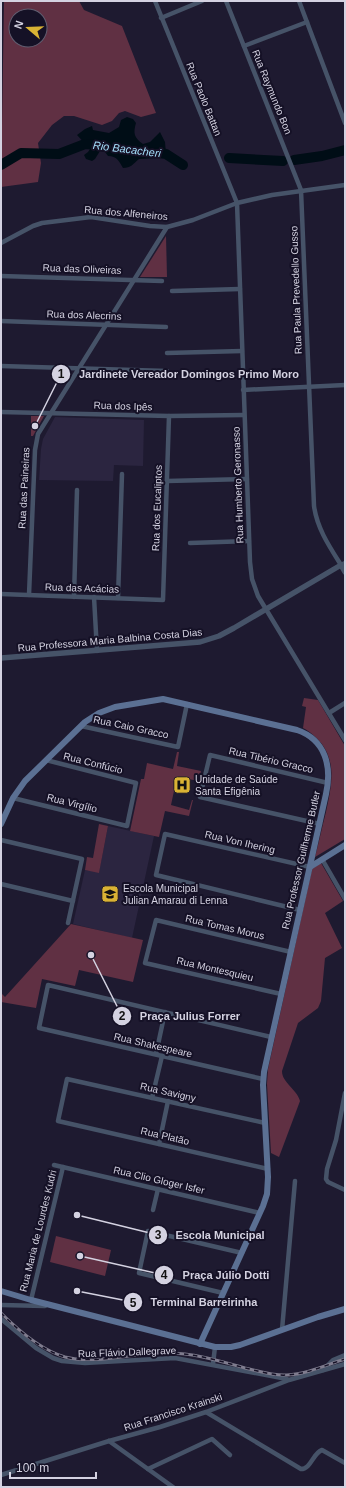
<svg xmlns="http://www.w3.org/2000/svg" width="346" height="1488" viewBox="0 0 346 1488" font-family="Arial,sans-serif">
<rect width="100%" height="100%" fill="#1e1a30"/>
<g fill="#2b2540">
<path d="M55,417L144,420L143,466L114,465L113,481L39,480L41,449L43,439Z"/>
<path d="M108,826L154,836L132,938L73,924L85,870L99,872Z"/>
</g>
<g fill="#603043" fill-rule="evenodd">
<path d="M4,1H79L84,10L122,26L156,113L141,117L125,111L119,113L112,121L102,125L74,116H64L52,125L38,143L41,163L38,182L1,187ZM16,16H40V40H16Z"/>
<path d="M166,236L167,277H140Z"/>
<path d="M31,416H44L33,436H31Z"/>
<path d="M304,698L318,700L345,746V839L315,857C319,842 322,827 326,812C331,788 337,765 322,744C316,737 311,732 303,728L306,707L302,706Z"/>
<path d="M177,752H179L177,766L201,771L199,781L177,777L171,805L189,810L192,800H193L189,816L165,811L159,837L130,831L141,779H144L147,763L173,769Z"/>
<path d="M99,824L108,826L99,873L85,870L87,857L93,858Z"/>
<path d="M321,863L343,901L325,913L342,948L325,958L321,1001L318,1008L298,1023L282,1071C282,1083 297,1089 300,1101L279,1157L271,1153L267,1084L268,1069L312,869Z"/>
<path d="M71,924L143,940L133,982L79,970L75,986L42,979L36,1008L1,1002V993L5,997Z"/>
<path d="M56,1236L111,1250L105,1276L50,1262Z"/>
</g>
<path fill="#000d16" d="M127,117L133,119L136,123C133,133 134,138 143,144L150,142L160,132L165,142L166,154L159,158L139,159C133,164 131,168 123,168C119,161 117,156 108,156L105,152L100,151L95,159L92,161L86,159L84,155L88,152L90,149L77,135L85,129L92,126L93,130L109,133L119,127L121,120Z"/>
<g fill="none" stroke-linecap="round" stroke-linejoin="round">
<g stroke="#000d16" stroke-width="10">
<path d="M153,152L166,154L183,165"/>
<path d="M229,158L283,161"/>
<path d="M294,160L322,156L345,150"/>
<path d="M1,165L21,153L59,154L85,144L97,145"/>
</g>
<g stroke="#465368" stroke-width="4.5">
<path d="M155,1L237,203L250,562L252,579L258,596L345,740"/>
<path d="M226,1L301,190L314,506C317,528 329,546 341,565L345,563"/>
<path d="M299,1L345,123"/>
<path d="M161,18L202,1"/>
<path d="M244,46L307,22"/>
<path d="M1,243L33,226L42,223L91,217L150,226L167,227L193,220L237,203L272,195L345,185"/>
<path d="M1,276L162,281"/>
<path d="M172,291L240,289"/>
<path d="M1,321L166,327"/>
<path d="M167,353L242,351"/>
<path d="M1,366L167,371"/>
<path d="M243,390L345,385"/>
<path d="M1,412L169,416L244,415"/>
<path d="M167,481L247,479"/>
<path d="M190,543L249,541"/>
<path d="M1,594L163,600L169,416"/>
<path d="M29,595L35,450L38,434L167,227"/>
<path d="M74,597L77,490"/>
<path d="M94,597L97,651"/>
<path d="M118,598L122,474"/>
<path d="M329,713L345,703"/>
<path d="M81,726L178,747L187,704"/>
<path d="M13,798L127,826L136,783L46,760"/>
<path d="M320,824L200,797L210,755L328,783"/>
<path d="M1,840L82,859L68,923"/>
<path d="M322,859L345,899"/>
<path d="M1,884L73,901"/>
<path d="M300,910L156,875L165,834L310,867"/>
<path d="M281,994L145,963L156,920L291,952"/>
<path d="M156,1054L165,1012"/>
<path d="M263,1079L39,1028L48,985L271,1037"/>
<path d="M345,1093L336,1140L327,1169L326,1179L328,1182L345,1190"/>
<path d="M152,1098L162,1056"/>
<path d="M265,1123L67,1079L58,1121L268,1169"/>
<path d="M159,1144L168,1101"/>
<path d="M54,1165L260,1213"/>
<path d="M153,1210L158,1189"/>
<path d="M223,1293L139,1273L148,1231L242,1253"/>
<path d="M31,1300L63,1167"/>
<path d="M1,1305L45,1306"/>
<path d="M1,1319L36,1348L53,1358L62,1361L85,1363L175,1358L287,1379"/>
<path d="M282,1330L295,1181"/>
<path d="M213,1364L215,1347"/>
<path d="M323,1370L333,1360L345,1355"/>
<path d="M206,1412L301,1469C311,1469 313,1453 322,1450L345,1463"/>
<path d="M109,1441L173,1487"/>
<path d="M148,1469L212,1439L230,1455"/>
<path d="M1,1475L109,1441L160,1427L206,1412L289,1380L345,1364"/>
</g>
<path stroke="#465368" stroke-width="5.5" d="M1,658L200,642L219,636L234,628L341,565L345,572"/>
<g stroke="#5b7093" stroke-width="6">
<path d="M1,824L13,798L25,781L85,722L99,713L115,707L163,699L297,730C326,740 332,767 326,794L264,1072L263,1085L268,1177L267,1194L263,1206L200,1344"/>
<path d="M310,867L345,845"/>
<path d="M1,1291L31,1300L215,1347H231L240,1345L318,1317L345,1309"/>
</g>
<defs>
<path id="rail" d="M1,1313C19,1331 41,1350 65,1357C96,1365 136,1352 168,1353C194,1353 220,1361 245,1368C259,1371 273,1376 287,1375C307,1374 326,1365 345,1359"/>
</defs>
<use href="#rail" stroke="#7f7c8e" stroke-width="3"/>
<use href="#rail" stroke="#151126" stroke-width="1.5" stroke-dasharray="4.5" stroke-linecap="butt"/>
</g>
<defs>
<symbol id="hospital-square" viewBox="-11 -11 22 22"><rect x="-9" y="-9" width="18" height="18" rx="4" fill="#dab334" stroke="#151126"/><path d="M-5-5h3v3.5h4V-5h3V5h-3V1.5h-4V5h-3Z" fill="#111"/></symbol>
<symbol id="school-square" viewBox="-11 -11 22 22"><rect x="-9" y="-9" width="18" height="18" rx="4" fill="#dab334" stroke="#151126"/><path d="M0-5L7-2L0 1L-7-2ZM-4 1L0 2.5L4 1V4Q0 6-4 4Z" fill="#111"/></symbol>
</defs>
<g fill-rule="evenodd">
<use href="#hospital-square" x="172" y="775" width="20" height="20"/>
<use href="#school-square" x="100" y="884" width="20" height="20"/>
</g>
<g text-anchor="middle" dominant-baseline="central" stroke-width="4" stroke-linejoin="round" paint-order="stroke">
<g font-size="10" fill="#d4d2e1" stroke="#151126">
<text transform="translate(272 92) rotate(68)">Rua Raymundo Bon</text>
<text transform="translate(204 99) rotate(68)">Rua Paolo Battan</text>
<text transform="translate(126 213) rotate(5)">Rua dos Alfeneiros</text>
<text transform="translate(82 269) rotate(2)">Rua das Oliveiras</text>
<text transform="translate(296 290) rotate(-92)">Rua Paula Prevedello Gusso</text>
<text transform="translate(84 315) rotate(2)">Rua dos Alecrins</text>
<text transform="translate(123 406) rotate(2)">Rua dos Ipês</text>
<text transform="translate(238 485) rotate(-92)">Rua Humberto Geronasso</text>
<text transform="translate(24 488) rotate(-87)">Rua das Paineiras</text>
<text transform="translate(157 508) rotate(-88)">Rua dos Eucaliptos</text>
<text transform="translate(82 588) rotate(2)">Rua das Acácias</text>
<text transform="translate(110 640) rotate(-5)">Rua Professora Maria Balbina Costa Dias</text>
<text transform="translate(131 727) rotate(12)">Rua Caio Gracco</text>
<text transform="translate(271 760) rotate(13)">Rua Tibério Gracco</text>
<text transform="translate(93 763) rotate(14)">Rua Confúcio</text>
<text transform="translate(72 803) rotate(14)">Rua Virgílio</text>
<text transform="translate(240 842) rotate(13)">Rua Von Ihering</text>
<text transform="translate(301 860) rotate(-77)">Rua Professor Guilherme Butler</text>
<text transform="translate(225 927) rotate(13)">Rua Tomas Morus</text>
<text transform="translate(215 969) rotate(13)">Rua Montesquieu</text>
<text transform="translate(153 1045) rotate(13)">Rua Shakespeare</text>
<text transform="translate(168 1092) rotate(13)">Rua Savigny</text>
<text transform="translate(165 1136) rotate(13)">Rua Platão</text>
<text transform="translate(159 1180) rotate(13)">Rua Clio Gloger Isfer</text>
<text transform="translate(38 1231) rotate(-76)">Rua Maria de Lourdes Kudri</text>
<text transform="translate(127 1352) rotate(-2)">Rua Flávio Dallegrave</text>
<text transform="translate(173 1412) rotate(-18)">Rua Francisco Krainski</text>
</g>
<g font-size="10" fill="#d4d2e1" stroke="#151126" text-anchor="start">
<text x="195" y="779">Unidade de Saúde<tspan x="195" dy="12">Santa Efigênia</tspan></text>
<text x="123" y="888">Escola Municipal<tspan x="123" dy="12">Julian Amarau di Lenna</tspan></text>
</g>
<g font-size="11" font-style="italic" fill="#a4defa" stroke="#151126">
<text transform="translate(127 149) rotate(7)">Rio Bacacheri</text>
</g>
</g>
<path fill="none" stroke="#d4d2e1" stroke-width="1.5" d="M35 426L61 374M91 955L122 1016M77 1215L158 1235M80 1256L164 1275M77 1291L133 1302"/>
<g fill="#d4d2e1" stroke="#151126" stroke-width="1.5">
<circle cx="35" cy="426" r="4"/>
<circle cx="91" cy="955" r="4"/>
<circle cx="77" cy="1215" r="4"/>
<circle cx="80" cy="1256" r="4"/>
<circle cx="77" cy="1291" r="4"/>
<circle cx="61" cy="374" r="10"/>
<circle cx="122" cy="1016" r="10"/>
<circle cx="158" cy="1235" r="10"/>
<circle cx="164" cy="1275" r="10"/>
<circle cx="133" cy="1302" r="10"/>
</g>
<g font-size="12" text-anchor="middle" font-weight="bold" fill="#111">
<text x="61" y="378">1</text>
<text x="122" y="1020">2</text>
<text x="158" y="1239">3</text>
<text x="164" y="1279">4</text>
<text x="133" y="1307">5</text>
</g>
<g font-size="11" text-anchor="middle" font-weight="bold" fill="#d4d2e1" stroke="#151126" stroke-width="4" stroke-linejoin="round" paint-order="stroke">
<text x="189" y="378">Jardinete Vereador Domingos Primo Moro</text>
<text x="190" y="1020">Praça Julius Forrer</text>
<text x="220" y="1239">Escola Municipal</text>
<text x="226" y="1279">Praça Júlio Dotti</text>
<text x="204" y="1306">Terminal Barreirinha</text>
</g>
<rect width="346" height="1488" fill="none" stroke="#d4d2e1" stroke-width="4"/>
<g transform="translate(28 28) rotate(289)"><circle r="19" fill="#151126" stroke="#615e71"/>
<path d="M0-3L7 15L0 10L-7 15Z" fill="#dab334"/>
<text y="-6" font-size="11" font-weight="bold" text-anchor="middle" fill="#d4d2e1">N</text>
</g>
<path d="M10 1472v6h86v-6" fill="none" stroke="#d4d2e1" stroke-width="2"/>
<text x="16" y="1472" font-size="12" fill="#d4d2e1" stroke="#151126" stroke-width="3" paint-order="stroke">100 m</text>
</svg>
